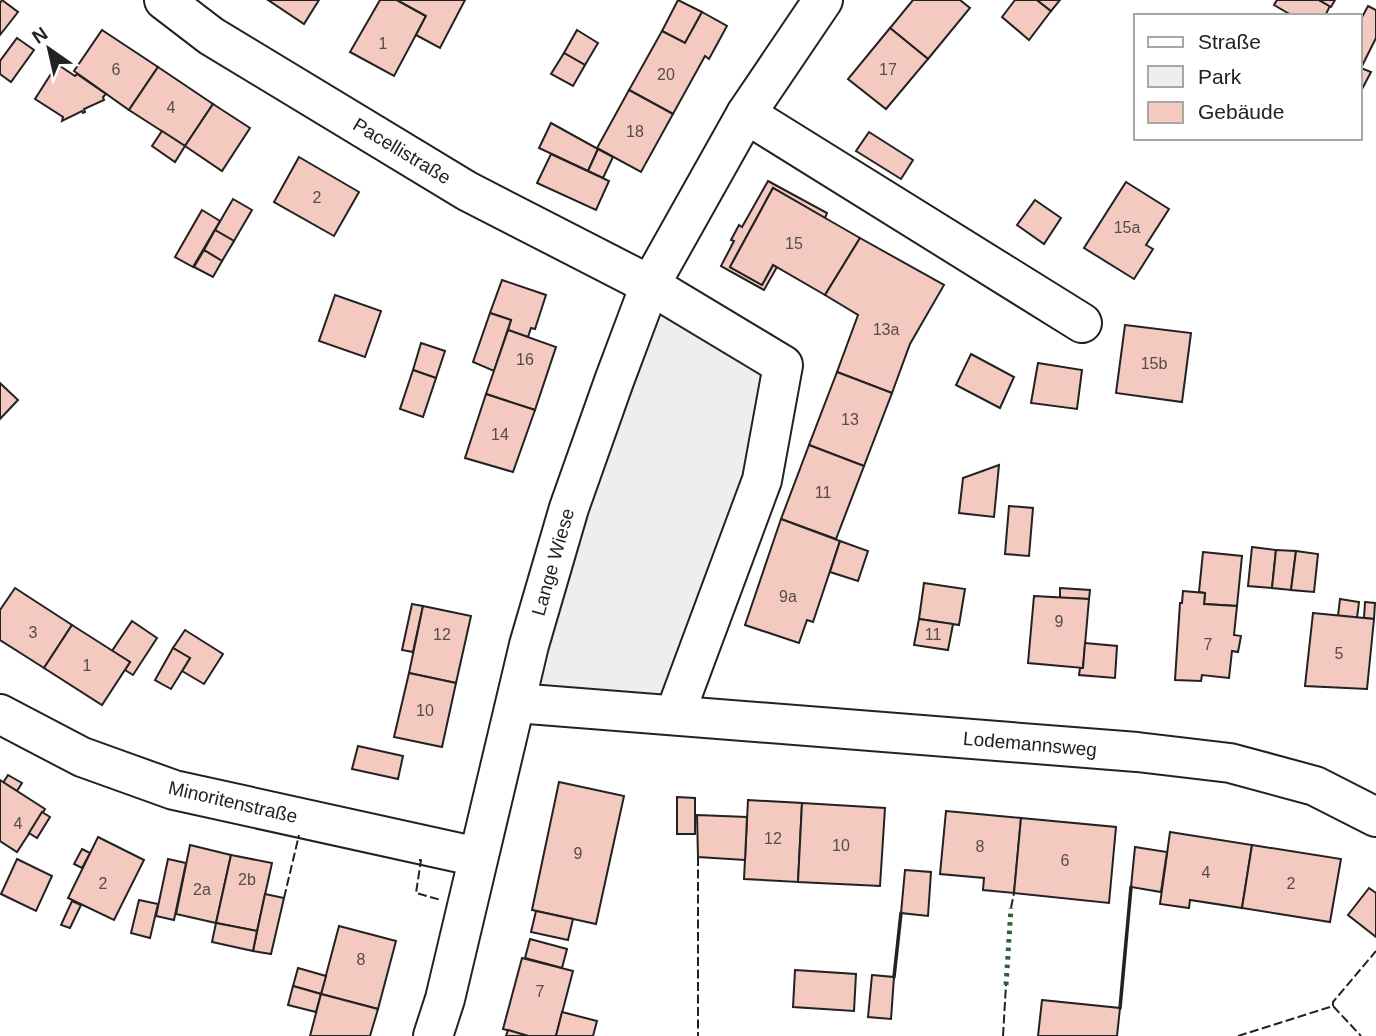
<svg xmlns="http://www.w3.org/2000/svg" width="1376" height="1036" viewBox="0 0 1376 1036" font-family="Helvetica,sans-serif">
<rect width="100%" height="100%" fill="#fff"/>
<path fill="#eee" stroke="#6f6f6f" stroke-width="2" d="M651,286L782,366L674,714L517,703Z"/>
<g fill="#f3c9c0" stroke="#222" stroke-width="2">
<path d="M2,0L18,12L0,35V3Z"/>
<path d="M268,0H319L304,24Z"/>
<path d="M380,0H397L426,16L394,76L350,52Z"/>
<path d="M397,0H465L440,48L416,35L426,16Z"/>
<path d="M678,0L702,12L685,43L662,31Z"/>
<path d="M913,0H960L970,8L928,59L890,28Z"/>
<path d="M1015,0H1037L1051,11L1029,40L1002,17Z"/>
<path d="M1037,0H1060L1051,11Z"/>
<path d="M1277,0H1319L1330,6L1325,16H1293L1274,5Z"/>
<path d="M1319,0H1335L1331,7Z"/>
<path d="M1368,6L1376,10V38L1361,68L1371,72L1360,93V21Z"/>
<path d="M702,12L727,26L709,59L705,56L673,114L629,90L662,31L685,43Z"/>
<path d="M890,28L928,59L886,109L848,79Z"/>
<path d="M102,30L158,67L129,110L74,71Z"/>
<path d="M577,30L598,43L585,65L564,53Z"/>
<path d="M17,38L34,50L11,82L0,74V61Z"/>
<path d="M564,53L585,65L573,86L551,74Z"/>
<path d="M54,62L75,76L77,74L106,94L103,97L104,100L84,109L85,112L83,113L82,111L62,121L63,117L35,99L56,66L52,63Z"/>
<path d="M158,67L213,104L185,146L129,110Z"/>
<path d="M629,90L673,114L641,172L597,148Z"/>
<path d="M213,104L250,128L222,171L185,146Z"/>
<path d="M551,123L598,149L588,171L539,148Z"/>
<path d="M162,131L185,146L175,162L152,146Z"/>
<path d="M869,132L913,160L901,179L856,151Z"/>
<path d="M598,149L613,157L603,178L588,171Z"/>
<path d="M551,154L609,181L596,210L537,183Z"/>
<path d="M299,157L359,192L334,236L274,202Z"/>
<path d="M768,181L827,213L825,218L773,188L730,267L762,285L773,265L777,267L764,290L721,266L734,241L731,240L739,225L742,227Z"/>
<path d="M1126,182L1169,209L1146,245L1153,249L1134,279L1084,248Z"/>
<path d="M773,188L860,238L825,295L773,265L762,285L730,267Z"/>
<path d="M233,199L252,210L234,241L215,230Z"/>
<path d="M1035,200L1061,218L1044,244L1017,225Z"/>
<path d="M202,210L220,221L193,267L175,257Z"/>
<path d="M215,230L234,241L222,261L204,250Z"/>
<path d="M860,238L944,285L910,344L892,393L837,372L858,315L825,295Z"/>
<path d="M204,250L222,261L213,277L194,267Z"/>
<path d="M502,280L546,295L535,329L531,328L528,337L508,330L511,320L490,313Z"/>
<path d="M335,295L381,311L365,357L319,341Z"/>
<path d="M490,313L511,320L494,371L473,362Z"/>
<path d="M1125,325L1191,333L1182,402L1116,393Z"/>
<path d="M508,330L556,347L535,410L486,394Z"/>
<path d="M421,343L445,351L436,378L413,370Z"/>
<path d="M971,354L1014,377L1000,408L956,385Z"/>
<path d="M1038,363L1082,370L1077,409L1031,403Z"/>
<path d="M413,370L436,378L423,417L400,409Z"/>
<path d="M837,372L892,393L864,466L809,445Z"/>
<path d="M0,383L18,400L0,419Z"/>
<path d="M486,394L535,410L513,472L465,458Z"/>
<path d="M809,445L864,466L836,539L781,519Z"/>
<path d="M999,465L994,517L959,513L963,478Z"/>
<path d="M1009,506L1033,508L1029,556L1005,554Z"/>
<path d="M781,519L840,541L813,622L807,620L799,643L745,625Z"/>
<path d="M840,541L868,551L858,581L830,572Z"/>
<path d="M1252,547L1276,550L1272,588L1248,586Z"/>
<path d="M1276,550L1296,551L1291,590L1272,588Z"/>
<path d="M1296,551L1318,554L1314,592L1291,590Z"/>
<path d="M1203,552L1242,556L1237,606L1204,604L1205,593L1199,592Z"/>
<path d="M924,583L965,589L959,625L919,619Z"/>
<path d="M15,588L72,625L44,668L0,640V610Z"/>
<path d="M1060,588L1090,590L1089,599L1060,598Z"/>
<path d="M1183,591L1205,593L1204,604L1237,606L1234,635L1241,636L1238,652L1232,651L1229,678L1202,675L1201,681L1175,680L1180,603H1182Z"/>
<path d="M1034,596L1089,599L1083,668L1028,663Z"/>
<path d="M1340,599L1359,602L1357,618L1338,616Z"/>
<path d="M1365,602L1375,603L1374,619L1364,618Z"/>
<path d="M412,604L423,606L413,652L402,650Z"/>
<path d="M423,606L471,616L456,683L409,673Z"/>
<path d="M1313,613L1374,619L1367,689L1305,686Z"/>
<path d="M919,619L953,624L948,650L914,645Z"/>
<path d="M132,621L157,638L133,675L125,670L130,662L112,651Z"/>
<path d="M72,625L130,662L102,705L44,668Z"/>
<path d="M185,630L223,654L204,684L182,671L190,658L173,648Z"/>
<path d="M1085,643L1117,646L1115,678L1079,675L1080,668H1083Z"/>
<path d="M173,648L190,658L171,689L155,680Z"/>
<path d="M409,673L456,683L442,747L394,737Z"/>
<path d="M358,746L403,756L398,779L352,769Z"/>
<path d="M8,775L22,783L17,791L3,783Z"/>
<path d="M0,780L45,809L17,852L0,841Z"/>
<path d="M559,782L624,796L596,924L532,910Z"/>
<path d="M677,797L695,798V834H677Z"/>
<path d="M748,800L802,803L798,882L744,879Z"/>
<path d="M802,803L885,808L880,886L798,882Z"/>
<path d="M946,811L1021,818L1014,893L983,890L984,878L940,874Z"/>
<path d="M42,812L50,817L37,838L29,833Z"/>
<path d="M697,815L747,817L745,860L698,857Z"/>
<path d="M1021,818L1116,827L1109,903L1014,893Z"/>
<path d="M1170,832L1252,845L1242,908L1190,900L1189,908L1160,904Z"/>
<path d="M98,837L144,860L114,920L68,898Z"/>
<path d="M190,845L231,855L216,923L176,914Z"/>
<path d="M1252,845L1341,859L1330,922L1242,908Z"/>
<path d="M1135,847L1167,852L1161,892L1131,887Z"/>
<path d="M82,849L90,853L82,868L74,864Z"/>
<path d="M231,855L272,863L257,931L216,923Z"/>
<path d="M17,859L52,876L36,911L1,894Z"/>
<path d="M168,859L186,863L174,920L156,916Z"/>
<path d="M905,870L931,872L928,916L901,913Z"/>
<path d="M1369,888L1376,893V937L1348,915Z"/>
<path d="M265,894L284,898L271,954L253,951Z"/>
<path d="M139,900L158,904L150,938L131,933Z"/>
<path d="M72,901L81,905L70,928L61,925Z"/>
<path d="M536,911L573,919L568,940L531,932Z"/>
<path d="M216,923L257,931L253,951L212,942Z"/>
<path d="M339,926L396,941L378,1009L321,994Z"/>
<path d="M530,939L567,949L562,968L525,958Z"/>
<path d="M522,958L573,971L556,1036H528L503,1029Z"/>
<path d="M298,968L326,976L321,994L293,986Z"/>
<path d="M795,970L856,974L854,1011L793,1007Z"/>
<path d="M872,975L894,977L891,1019L868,1017Z"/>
<path d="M293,986L321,994L316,1012L288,1005Z"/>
<path d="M321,994L378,1009L370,1036H310Z"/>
<path d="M1042,1000L1120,1008L1117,1036H1038Z"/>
<path d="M562,1012L597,1021L593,1036H556Z"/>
<path d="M508,1030L528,1036H506Z"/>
</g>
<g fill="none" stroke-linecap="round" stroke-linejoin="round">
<defs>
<g id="minor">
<path d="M164,0L211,36L467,191L650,285L783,365L762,480L675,714"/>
<path d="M746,114L1082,323"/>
<path d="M516,703L1137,752L1230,763L1315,786L1376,817"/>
<path d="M0,714L82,757L174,790L478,857"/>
<path d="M433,1036L445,999L529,645L569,508L614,381L650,285L746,114L823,0"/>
</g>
</defs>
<use href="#minor" stroke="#222" stroke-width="42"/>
<use href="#minor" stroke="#fff" stroke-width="38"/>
<path stroke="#2f5e38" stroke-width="5" stroke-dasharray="3.5 5" stroke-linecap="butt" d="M1006,985L1011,908"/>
<g stroke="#222" stroke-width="2" stroke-dasharray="9 3.5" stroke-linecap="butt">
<path d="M698,857V1036"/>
<path d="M419,860H421L416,893L441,900"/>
<path d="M284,898L299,835"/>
<path d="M1011,908L1014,893"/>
<path d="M1333,1006V1002L1376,951"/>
<path d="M1003,1036L1006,985"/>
<path d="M1238,1036L1333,1006L1361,1036"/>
</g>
<g stroke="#222" stroke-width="3.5">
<path d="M894,977L901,913"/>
<path d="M1120,1008L1131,887"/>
</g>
</g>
<g text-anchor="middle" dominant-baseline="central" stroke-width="5" stroke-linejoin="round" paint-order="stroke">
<g font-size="16" fill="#564c4a">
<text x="383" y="43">1</text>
<text x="116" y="69">6</text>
<text x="888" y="69">17</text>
<text x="666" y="74">20</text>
<text x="171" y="107">4</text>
<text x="635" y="131">18</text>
<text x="317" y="197">2</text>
<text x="1127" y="227">15a</text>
<text x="794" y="243">15</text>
<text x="886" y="329">13a</text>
<text x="525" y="359">16</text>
<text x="1154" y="363">15b</text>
<text x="850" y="419">13</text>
<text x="500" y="434">14</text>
<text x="823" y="492">11</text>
<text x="788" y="596">9a</text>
<text x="1059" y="621">9</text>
<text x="33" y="632">3</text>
<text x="442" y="634">12</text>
<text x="933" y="634">11</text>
<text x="1208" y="644">7</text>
<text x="1339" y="653">5</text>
<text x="87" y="665">1</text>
<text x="425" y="710">10</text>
<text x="18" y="823">4</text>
<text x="773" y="838">12</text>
<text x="841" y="845">10</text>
<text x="980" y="846">8</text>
<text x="578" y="853">9</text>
<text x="1065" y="860">6</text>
<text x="1206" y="872">4</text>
<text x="247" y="879">2b</text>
<text x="103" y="883">2</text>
<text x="1291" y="883">2</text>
<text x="202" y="889">2a</text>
<text x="361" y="959">8</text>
<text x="540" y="991">7</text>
</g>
<g font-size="19" fill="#222" stroke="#fff">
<text transform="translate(402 151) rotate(31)">Pacellistraße</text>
<text transform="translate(553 562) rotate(-74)">Lange Wiese</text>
<text transform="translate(1030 744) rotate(5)">Lodemannsweg</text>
<text transform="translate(233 802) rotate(13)">Minoritenstraße</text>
</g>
</g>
<rect x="1134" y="14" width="228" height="126" fill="#ffffff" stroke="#a7a7a7" stroke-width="2"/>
<rect x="1148" y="37" width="35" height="10" fill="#ffffff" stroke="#a7a7a7" stroke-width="2"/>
<text x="1198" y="49" font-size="21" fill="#222222">Straße</text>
<rect x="1148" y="66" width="35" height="21" fill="#eeeeee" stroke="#a7a7a7" stroke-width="2"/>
<text x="1198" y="84" font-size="21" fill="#222222">Park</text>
<rect x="1148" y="102" width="35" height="21" fill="#f3c9c0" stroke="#a7a7a7" stroke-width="2"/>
<text x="1198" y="119" font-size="21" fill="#222222">Gebäude</text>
<g transform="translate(49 49) rotate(326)" stroke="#ffffff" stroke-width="5" paint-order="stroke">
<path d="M0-5L12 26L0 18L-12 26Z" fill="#222222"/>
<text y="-10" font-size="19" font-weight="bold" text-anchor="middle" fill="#222222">N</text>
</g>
</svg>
